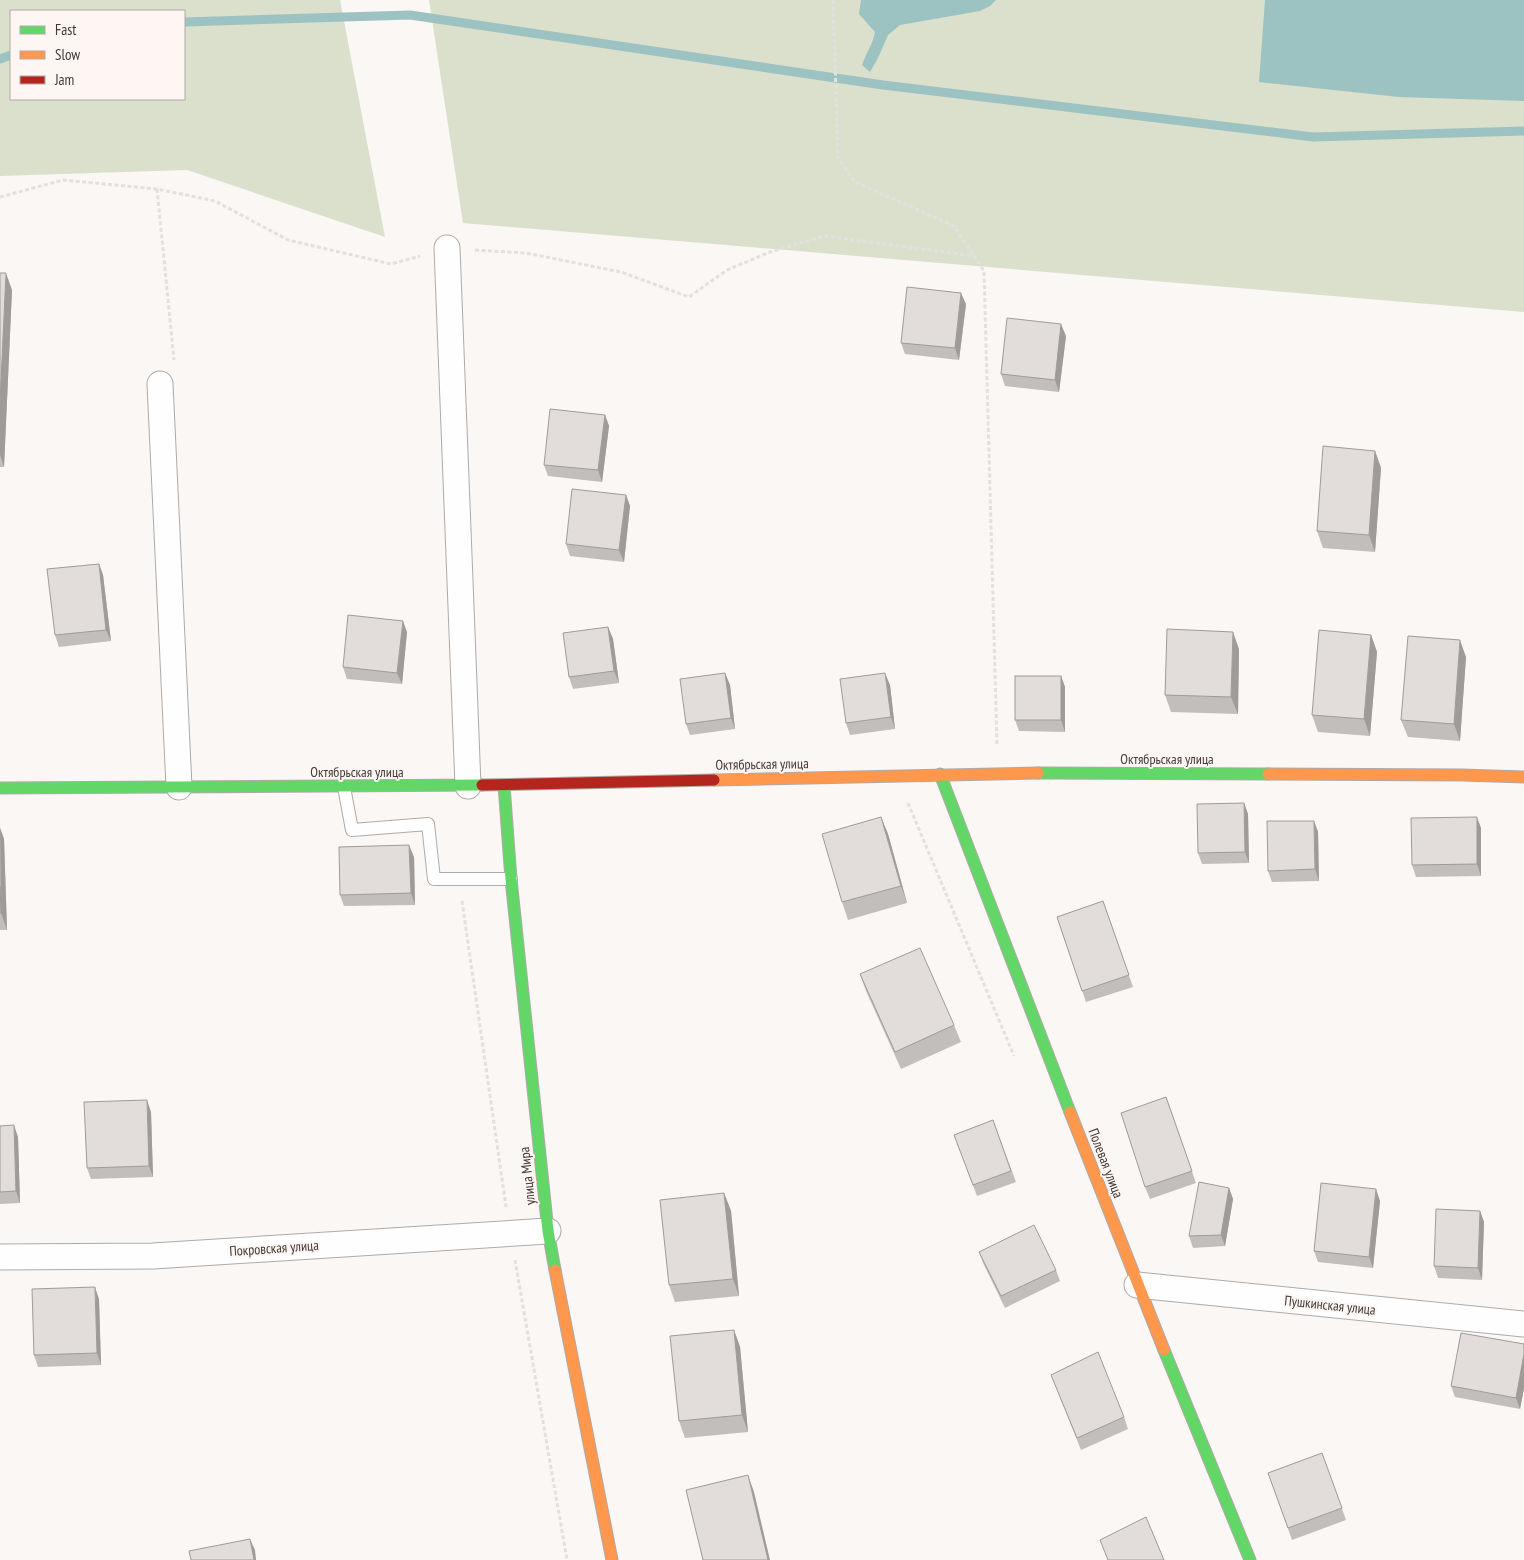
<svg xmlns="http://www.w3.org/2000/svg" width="1524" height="1560" viewBox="0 0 1524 1560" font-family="'PT Sans Narrow',sans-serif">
<rect width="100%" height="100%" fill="#faf7f5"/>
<g fill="#dae0cc" fill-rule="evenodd">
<path d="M0,0H340L385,237L187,170L0,176ZM184,11V99H11V11Z"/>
<path d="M429,0H1524V312L463,223Z"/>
</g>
<g fill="#9cc2c2">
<path d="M861,0H996L990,6L980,11L900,25L888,35L878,58L870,72L862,65C866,53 873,44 875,32L859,14Z"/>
<path d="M1265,0H1524V101L1399,97L1259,82Z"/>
</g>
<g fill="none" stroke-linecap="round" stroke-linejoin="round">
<g stroke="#9cc2c2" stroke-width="9">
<path d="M184,22L410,15L883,85L1313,137L1524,131"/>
<path d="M0,59L11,55"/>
</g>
<defs>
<path id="lane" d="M344,787L352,830L428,824L434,879H511"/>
<g id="street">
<path d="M447,248L468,786"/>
<path d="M160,384L179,787"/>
<path d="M0,1257L153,1256L548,1231"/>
<path d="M1137,1285L1524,1324"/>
</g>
<g id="fast">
<path d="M1038,773L1268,774"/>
<path d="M940,774L1070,1112"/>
<path d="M504,785L511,879L548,1231L555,1270"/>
<path d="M0,788L482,785"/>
<path d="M1164,1350L1250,1560"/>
</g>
<g id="slow">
<path d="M1268,774L1462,775L1524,777"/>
<path d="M714,780L1038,773"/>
<path d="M1070,1112L1164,1350"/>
<path d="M555,1270L612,1560"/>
</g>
<path id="jam" d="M482,785L714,780"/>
</defs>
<use href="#lane" stroke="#afaaa8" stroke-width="14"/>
<use href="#street" stroke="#afaaa8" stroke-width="27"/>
<use href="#fast" stroke="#afaaa8" stroke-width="13"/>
<use href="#slow" stroke="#afaaa8" stroke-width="13"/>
<use href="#jam" stroke="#afaaa8" stroke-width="13"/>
<g stroke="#e2e1e0" stroke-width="3" stroke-dasharray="4 2.5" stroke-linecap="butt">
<path d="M833,0L838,158L855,182L954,226L984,271L997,745"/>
<path d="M157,189L174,360"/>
<path d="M0,197L63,180L157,189L215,201L288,240L391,264L420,256"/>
<path d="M475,250L526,253L621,272L689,297L727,270L770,252L825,236L974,256"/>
<path d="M908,803L1014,1056"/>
<path d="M462,901L506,1207"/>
<path d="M515,1260L567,1560"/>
</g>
<use href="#lane" stroke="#fefefe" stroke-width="12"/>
<use href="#street" stroke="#fefefe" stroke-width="25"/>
<use href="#fast" stroke="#63d668" stroke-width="11"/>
<use href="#slow" stroke="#ff974d" stroke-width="11"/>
<use href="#jam" stroke="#b3261e" stroke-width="11"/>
</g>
<g fill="#c2bebc">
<path d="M0,273L12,290L4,467H0Z"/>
<path d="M966,304L959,360L905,354L901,343Z"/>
<path d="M1066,336L1059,392L1005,386L1001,374Z"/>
<path d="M605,415L609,426L602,482L548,476L544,465Z"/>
<path d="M1375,451L1381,468L1375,552L1323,548L1317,531Z"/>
<path d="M626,495L630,506L624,562L570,556L566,544Z"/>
<path d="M99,564L103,575L111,641L59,647L55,635Z"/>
<path d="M608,627L613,639L619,683L573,689L569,677Z"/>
<path d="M407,632L402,684L347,679L343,667Z"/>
<path d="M1371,635L1377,652L1370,736L1318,732L1312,715Z"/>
<path d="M1239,649L1238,714L1171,712L1165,695Z"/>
<path d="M1466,657L1460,741L1408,737L1401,720Z"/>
<path d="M725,673L730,685L735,729L690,735L686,724Z"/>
<path d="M1061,676L1065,687V732L1019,731L1015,720Z"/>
<path d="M890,685L895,729L850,735L846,723Z"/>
<path d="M1244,803L1248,814L1249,863L1202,864L1198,853Z"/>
<path d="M881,817L888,834L907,903L848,920L842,902Z"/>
<path d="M1314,821L1318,832L1319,881L1272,882L1268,871Z"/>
<path d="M0,828L4,839L7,930H0Z"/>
<path d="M1481,828V876L1416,877L1412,865Z"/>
<path d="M414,857L415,905L344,906L340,895Z"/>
<path d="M1103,901L1133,987L1086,1002L1057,917Z"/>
<path d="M860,974L954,1025L961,1042L901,1069L866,991Z"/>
<path d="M1166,1097L1196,1183L1150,1199L1145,1187Z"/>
<path d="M151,1112L153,1177L91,1179L87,1168Z"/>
<path d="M993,1120L1016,1182L977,1196L954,1135Z"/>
<path d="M0,1126L18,1137L20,1203L0,1204Z"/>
<path d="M1229,1188L1233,1199L1225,1246L1193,1248L1189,1236Z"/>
<path d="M724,1193L731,1211L739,1296L675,1302L669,1285Z"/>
<path d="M1380,1201L1373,1268L1318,1262L1314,1251Z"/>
<path d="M1480,1211L1484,1222L1482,1280L1438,1278L1434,1266Z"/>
<path d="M979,1252L1056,1270L1060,1281L1005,1308L983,1263Z"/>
<path d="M99,1299L101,1365L38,1367L34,1355Z"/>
<path d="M734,1330L740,1347L748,1432L685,1438L679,1421Z"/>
<path d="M1524,1344V1388L1520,1409L1455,1397L1451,1386Z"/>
<path d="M1051,1375L1124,1417L1128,1429L1081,1450Z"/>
<path d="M1322,1453L1346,1520L1292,1540L1268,1473Z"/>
</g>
<g fill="#9e9b99">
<path d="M6,273L12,290L4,467L0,455V403Z"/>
<path d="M961,293L966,304L959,360L955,348Z"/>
<path d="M1061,324L1066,336L1059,392L1055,380Z"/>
<path d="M605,415L609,426L602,482L598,470Z"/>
<path d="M1375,451L1381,468L1375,552L1369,535Z"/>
<path d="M626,495L630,506L624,562L619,550Z"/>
<path d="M99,564L103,575L111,641L106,630Z"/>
<path d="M403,621L407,632L402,684L397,673Z"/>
<path d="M608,627L613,639L619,683L614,671Z"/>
<path d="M1233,632L1239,649L1238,714L1231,697Z"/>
<path d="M1371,635L1377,652L1370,736L1364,719Z"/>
<path d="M1460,640L1466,657L1460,741L1454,724Z"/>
<path d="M725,673L730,685L735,729L731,718Z"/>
<path d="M885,673L890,685L895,729L891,717Z"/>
<path d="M1061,676L1065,687V732L1061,720Z"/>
<path d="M1244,803L1248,814L1249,863L1245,852Z"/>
<path d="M881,817L888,834L907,903L901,886Z"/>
<path d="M1477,817L1481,828V876L1477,864Z"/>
<path d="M1314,821L1318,832L1319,881L1315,869Z"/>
<path d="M0,828L4,839L7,930L1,913Z"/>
<path d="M409,845L414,857L415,905L411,893Z"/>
<path d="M147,1100L151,1112L153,1177L149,1166Z"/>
<path d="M14,1125L18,1137L20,1203L16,1191Z"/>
<path d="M1229,1188L1233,1199L1225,1246L1221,1235Z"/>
<path d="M1376,1189L1380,1201L1373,1268L1369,1257Z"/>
<path d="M724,1193L731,1211L739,1296L733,1279Z"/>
<path d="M1480,1211L1484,1222L1482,1280L1478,1268Z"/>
<path d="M95,1287L99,1299L101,1365L97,1353Z"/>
<path d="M734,1330L740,1347L748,1432L742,1415Z"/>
<path d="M1524,1354V1388L1520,1409L1516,1398Z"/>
<path d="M748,1475L754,1492L770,1560H768Z"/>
<path d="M250,1539L255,1550L256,1560H254Z"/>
</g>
<g fill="#e2dddb" stroke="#9e9b99">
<path d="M0,273H6L0,403Z"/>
<path d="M907,287L961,293L955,348L901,343Z"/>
<path d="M1007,318L1061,324L1055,380L1001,374Z"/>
<path d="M550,409L605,415L598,470L544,465Z"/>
<path d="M1323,446L1375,451L1369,535L1317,531Z"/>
<path d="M572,489L626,495L619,550L566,544Z"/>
<path d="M99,564L106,630L55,635L47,569Z"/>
<path d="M348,615L403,621L397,673L343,667Z"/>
<path d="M608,627L614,671L569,677L563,633Z"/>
<path d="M1167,629L1233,632L1231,697L1165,695Z"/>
<path d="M1319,630L1371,635L1364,719L1312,715Z"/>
<path d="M1408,636L1460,640L1454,724L1401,720Z"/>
<path d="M725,673L731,718L686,724L680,679Z"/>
<path d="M885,673L891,717L846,723L840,679Z"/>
<rect x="1015" y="676" width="46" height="44"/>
<path d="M1244,803L1245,852L1198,853L1197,804Z"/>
<path d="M881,817L901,886L842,902L822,834Z"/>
<path d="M1477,817V864L1412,865L1411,818Z"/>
<path d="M1267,821H1314L1315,869L1268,871Z"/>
<path d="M409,845L411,893L340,895L339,847Z"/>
<path d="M0,886L1,913H0Z"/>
<path d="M1103,901L1129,975L1082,991L1057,917Z"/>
<path d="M920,948L954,1025L895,1052L860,974Z"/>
<path d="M1166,1097L1192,1171L1145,1187L1121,1113Z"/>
<path d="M147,1100L149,1166L87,1168L84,1102Z"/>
<path d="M993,1120L1011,1171L973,1185L954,1135Z"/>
<path d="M14,1125L16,1191L0,1192V1126Z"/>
<path d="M1199,1182L1229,1188L1221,1235L1189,1236Z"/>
<path d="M1321,1183L1376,1189L1369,1257L1314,1251Z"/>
<path d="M724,1193L733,1279L669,1285L660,1200Z"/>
<path d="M1436,1209L1480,1211L1478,1268L1434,1266Z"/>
<path d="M1034,1225L1056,1270L1001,1296L979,1252Z"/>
<path d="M95,1287L97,1353L34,1355L32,1289Z"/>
<path d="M734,1330L742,1415L679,1421L670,1336Z"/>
<path d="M1461,1333L1524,1344V1354L1516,1398L1451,1386Z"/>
<path d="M1098,1352L1124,1417L1077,1438L1051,1375Z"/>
<path d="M1322,1453L1342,1508L1288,1528L1268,1473Z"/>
<path d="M748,1475L768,1560H703L686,1490Z"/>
<path d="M1146,1517L1164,1560H1108L1100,1540Z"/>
<path d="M250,1539L254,1560H191L189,1551Z"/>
</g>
<g text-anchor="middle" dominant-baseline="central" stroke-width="4" stroke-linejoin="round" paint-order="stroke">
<g font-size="14" fill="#403936" stroke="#fdf6f2">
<text x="1167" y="759">Октябрьская улица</text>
<text transform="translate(762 764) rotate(-1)">Октябрьская улица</text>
<text x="357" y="772">Октябрьская улица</text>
<text transform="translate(1106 1163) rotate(69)">Полевая улица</text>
<text transform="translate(527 1176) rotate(-96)">улица Мира</text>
<text transform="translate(274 1248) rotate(-4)">Покровская улица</text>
<text transform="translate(1330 1305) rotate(6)">Пушкинская улица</text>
</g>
</g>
<rect x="10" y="10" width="175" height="90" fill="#fdf6f2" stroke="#b1aaa7"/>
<rect x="20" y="26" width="25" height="8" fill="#63d668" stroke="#b1aaa7"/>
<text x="55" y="35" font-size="15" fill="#403936">Fast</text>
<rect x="20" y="51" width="25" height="8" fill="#ff974d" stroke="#b1aaa7"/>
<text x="55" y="60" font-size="15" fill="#403936">Slow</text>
<rect x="20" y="76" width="25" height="8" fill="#b3261e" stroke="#b1aaa7"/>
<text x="55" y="85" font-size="15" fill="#403936">Jam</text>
</svg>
